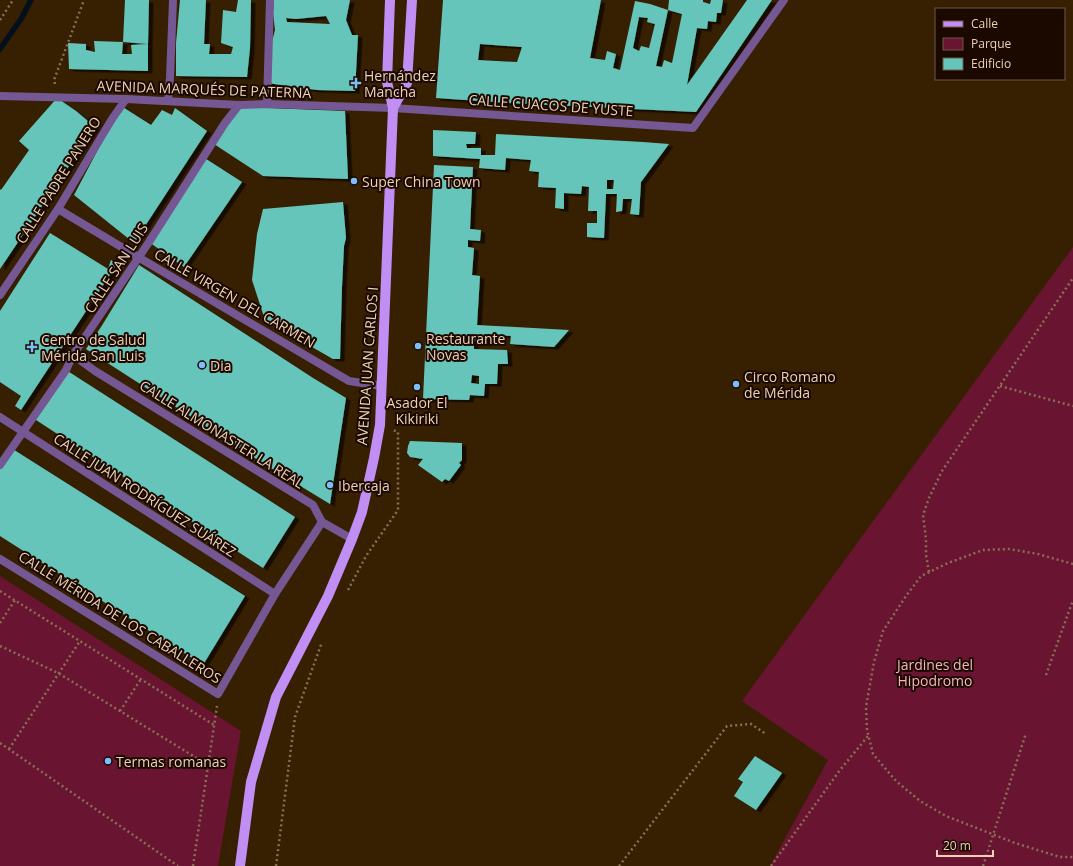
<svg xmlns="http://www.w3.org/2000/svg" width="1073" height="866" viewBox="0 0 1073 866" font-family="'Open Sans',sans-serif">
<defs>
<filter id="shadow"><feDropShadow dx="4.5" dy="2.5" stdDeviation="0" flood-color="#0009"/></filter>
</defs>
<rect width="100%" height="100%" fill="#371f02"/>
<g fill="#691531">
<path d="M1073,247V866H770L828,760L742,701Z"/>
<path d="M0,576L241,731L218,866H0Z"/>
</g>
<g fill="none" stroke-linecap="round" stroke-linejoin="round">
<path stroke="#03101b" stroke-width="5.5" d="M0,49L21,19L31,0"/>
</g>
<g fill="#65c5bb" fill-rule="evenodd" filter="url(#shadow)">
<path d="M125,0H149L148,44L123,42Z"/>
<path d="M180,0H206L204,44H210L209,54H231L233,47L221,43L223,10L236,12L238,0H251L250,48L247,77L176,76V43Z"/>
<path d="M274,0H350L346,20L352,35H358L355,91L317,90L267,83L268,57L275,30L273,13ZM326,16L330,24L287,22L286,18L296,19Z"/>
<path d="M443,0H601L590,58L605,60L607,51L616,54L613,68L620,70L635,1L650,4L668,10L669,0H703V2L710,4L711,0H723L721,13H717L716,22L708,21L707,29L697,28L687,85L747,0H772L696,112L509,103L436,98ZM668,10L682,14L672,63L664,60L662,67L656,66ZM639,17L648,18L647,22L655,24L649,48L641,46L639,51L633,48ZM480,44L522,47L517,62L478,60Z"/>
<path d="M94,41L123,42L122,54H132L131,45L148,44V71L69,69L68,43L86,44V50L95,52Z"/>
<path d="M57,98L76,111L95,127L0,269V189L1,190L29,150L19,141Z"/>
<path d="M121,106L151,125L162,110L172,115L175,108L207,131L134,243L74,195Z"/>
<path d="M241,107L345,111L348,179L263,176L214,144Z"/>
<path d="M433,130L476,132L475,144H466L467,148H481V155H495L496,134L643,142L669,144L641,182L639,215L630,214L632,199H623L622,211L616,212L617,194H606L604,238L587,237V223H597V211H588L589,187L582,186L581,194L564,193V209L555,208L556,188L538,187L539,172L529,171L531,160L506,158L505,170L479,168L480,159L433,156ZM607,180H614L613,189H607Z"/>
<path d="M203,157L242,182L184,267L149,242Z"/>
<path d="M434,165L473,167L470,229L481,230L480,241L468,240V247L474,248L472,275L480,276L477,325L569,330L554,347L510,344L511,336L487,334V343L474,342V349L507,350L508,364H498L497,384H485L484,396L470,395L469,400L423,399ZM472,375L479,376V384L471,383Z"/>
<path d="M343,202L346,238L344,246L342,287L340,359H333L265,320L252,280L257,234L263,209Z"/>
<path d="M50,233L108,269L111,260L117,264L21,410L15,406L21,396L0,382V311Z"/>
<path d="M139,265L313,378L346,398L330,504L261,462L86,349L101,327Z"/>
<path d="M66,370L295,517L263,568L33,418Z"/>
<path d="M410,441L462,443V460L459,463L461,465L449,481L445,479L442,482L418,465L423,459L410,457L407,453L408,446Z"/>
<path d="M11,448L245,596L203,665L0,536V467Z"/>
<path d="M755,756L782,773L756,810L734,796L743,782L738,779Z"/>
</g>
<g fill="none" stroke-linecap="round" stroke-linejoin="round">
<g stroke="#896f54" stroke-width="2.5" stroke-dasharray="2 3" stroke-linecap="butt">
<path d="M0,20L13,0"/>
<path d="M55,84L54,80L84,0"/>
<path d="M1000,386L1073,406"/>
<path d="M1073,564L1038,554L1009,549L983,550L948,563L921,576L906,596L883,631L874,662L866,707L867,730L873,754L896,781L920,801L946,816L1015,843L1060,857H1073"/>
<path d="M929,572L926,555V539L923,515L929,498L942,471L1073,278"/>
<path d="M348,590L366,556L398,510V432L393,430"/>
<path d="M0,591L214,725"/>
<path d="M0,623L15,600"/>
<path d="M0,646L58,673L208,765"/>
<path d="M1046,675L1073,600"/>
<path d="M120,711L141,679"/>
<path d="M0,743L178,866"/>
<path d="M9,749L80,641"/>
<path d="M193,866L217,706"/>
<path d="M276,866L295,717L322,642"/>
<path d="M619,866L727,726L751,724L766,734"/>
<path d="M771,866L840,770L868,736"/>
<path d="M983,866L1026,733"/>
</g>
<g stroke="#755794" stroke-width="8">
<path d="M0,96L126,99L239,105L267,104L393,108L693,128L784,0"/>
<path d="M168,101L170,78L173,0"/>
<path d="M267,104L270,0"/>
<path d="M58,209L138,257L349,381L382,386"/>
<path d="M0,295L58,209L112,119L126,99"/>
<path d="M73,355L95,371L313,505L322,522L352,539"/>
<path d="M0,417L275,594"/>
<path d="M0,465L66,370L73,355L149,242L225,123L239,105"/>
<path d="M0,559L218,694L275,594L322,522"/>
</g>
<g stroke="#c18ef3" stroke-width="10">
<path d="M393,108L407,83L412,0"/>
<path d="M240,866L251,782L276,697L328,596L352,539L362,512L374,458L380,425L393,108L387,82L390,0"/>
</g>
</g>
<g fill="#7bbef9" stroke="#1b0900" stroke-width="1.5">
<path d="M354 77h4v4h4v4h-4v4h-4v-4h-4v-4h4z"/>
<circle cx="354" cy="181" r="4"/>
<circle cx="418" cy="346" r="4"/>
<path d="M30 341h4v4h4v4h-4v4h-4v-4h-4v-4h4z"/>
<circle cx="202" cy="365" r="4"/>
<circle cx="736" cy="384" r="4"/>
<circle cx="417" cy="387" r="4"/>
<circle cx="330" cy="485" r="4"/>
<circle cx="108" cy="761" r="4"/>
</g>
<g text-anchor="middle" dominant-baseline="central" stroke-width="4" stroke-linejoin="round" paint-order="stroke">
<g font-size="14" fill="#ecd1b7" stroke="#1b0900" text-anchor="start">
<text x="364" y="75">Hernández<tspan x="364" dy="16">Mancha</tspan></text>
<text x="362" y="181">Super China Town</text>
<text x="426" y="338">Restaurante<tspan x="426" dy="16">Novas</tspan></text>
<text x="41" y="339">Centro de Salud<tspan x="41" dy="16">Mérida San Luis</tspan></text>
<text x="210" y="365">Dia</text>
<text x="744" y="376">Circo Romano<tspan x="744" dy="16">de Mérida</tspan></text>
<text x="417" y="402" text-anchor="middle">Asador El<tspan x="417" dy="16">Kikiriki</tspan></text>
<text x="338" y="485">Ibercaja</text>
<text x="116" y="761">Termas romanas</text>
</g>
<g font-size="14" fill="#ecd1b7" stroke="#1b0900">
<text transform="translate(204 89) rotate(2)">AVENIDA MARQUÉS DE PATERNA</text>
<text transform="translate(551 105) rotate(4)">CALLE CUACOS DE YUSTE</text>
<text transform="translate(58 180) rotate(-58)">CALLE PADRE PANERO</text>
<text transform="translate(116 268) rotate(-57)">CALLE SAN LUIS</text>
<text transform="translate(235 298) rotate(30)">CALLE VIRGEN DEL CARMEN</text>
<text transform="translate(367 366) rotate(-86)">AVENIDA JUAN CARLOS I</text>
<text transform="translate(222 434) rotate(32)">CALLE ALMONASTER LA REAL</text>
<text transform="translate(145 495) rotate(33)">CALLE JUAN RODRÍGUEZ SUÁREZ</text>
<text transform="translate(120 617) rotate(32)">CALLE MÉRIDA DE LOS CABALLEROS</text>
</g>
<g font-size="14" fill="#f4b4c0" stroke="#1b0900">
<text x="935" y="664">Jardines del<tspan x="935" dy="16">Hipodromo</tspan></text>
</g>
</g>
<rect x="935" y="8" width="130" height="72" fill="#1b0900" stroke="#6f5949"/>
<rect x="943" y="21" width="20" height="6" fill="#c18ef3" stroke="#6f5949"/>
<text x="971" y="28" font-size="12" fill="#ecd1b7">Calle</text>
<rect x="943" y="38" width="20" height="12" fill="#691531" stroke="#6f5949"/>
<text x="971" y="48" font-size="12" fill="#ecd1b7">Parque</text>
<rect x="943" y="58" width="20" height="12" fill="#65c5bb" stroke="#6f5949"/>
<text x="971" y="68" font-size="12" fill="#ecd1b7">Edificio</text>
<path d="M937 850v6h56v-6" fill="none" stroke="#ecd1b7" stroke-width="2"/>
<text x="943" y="850" font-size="12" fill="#ecd1b7" stroke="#1b0900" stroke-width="3" paint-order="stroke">20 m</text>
</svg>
